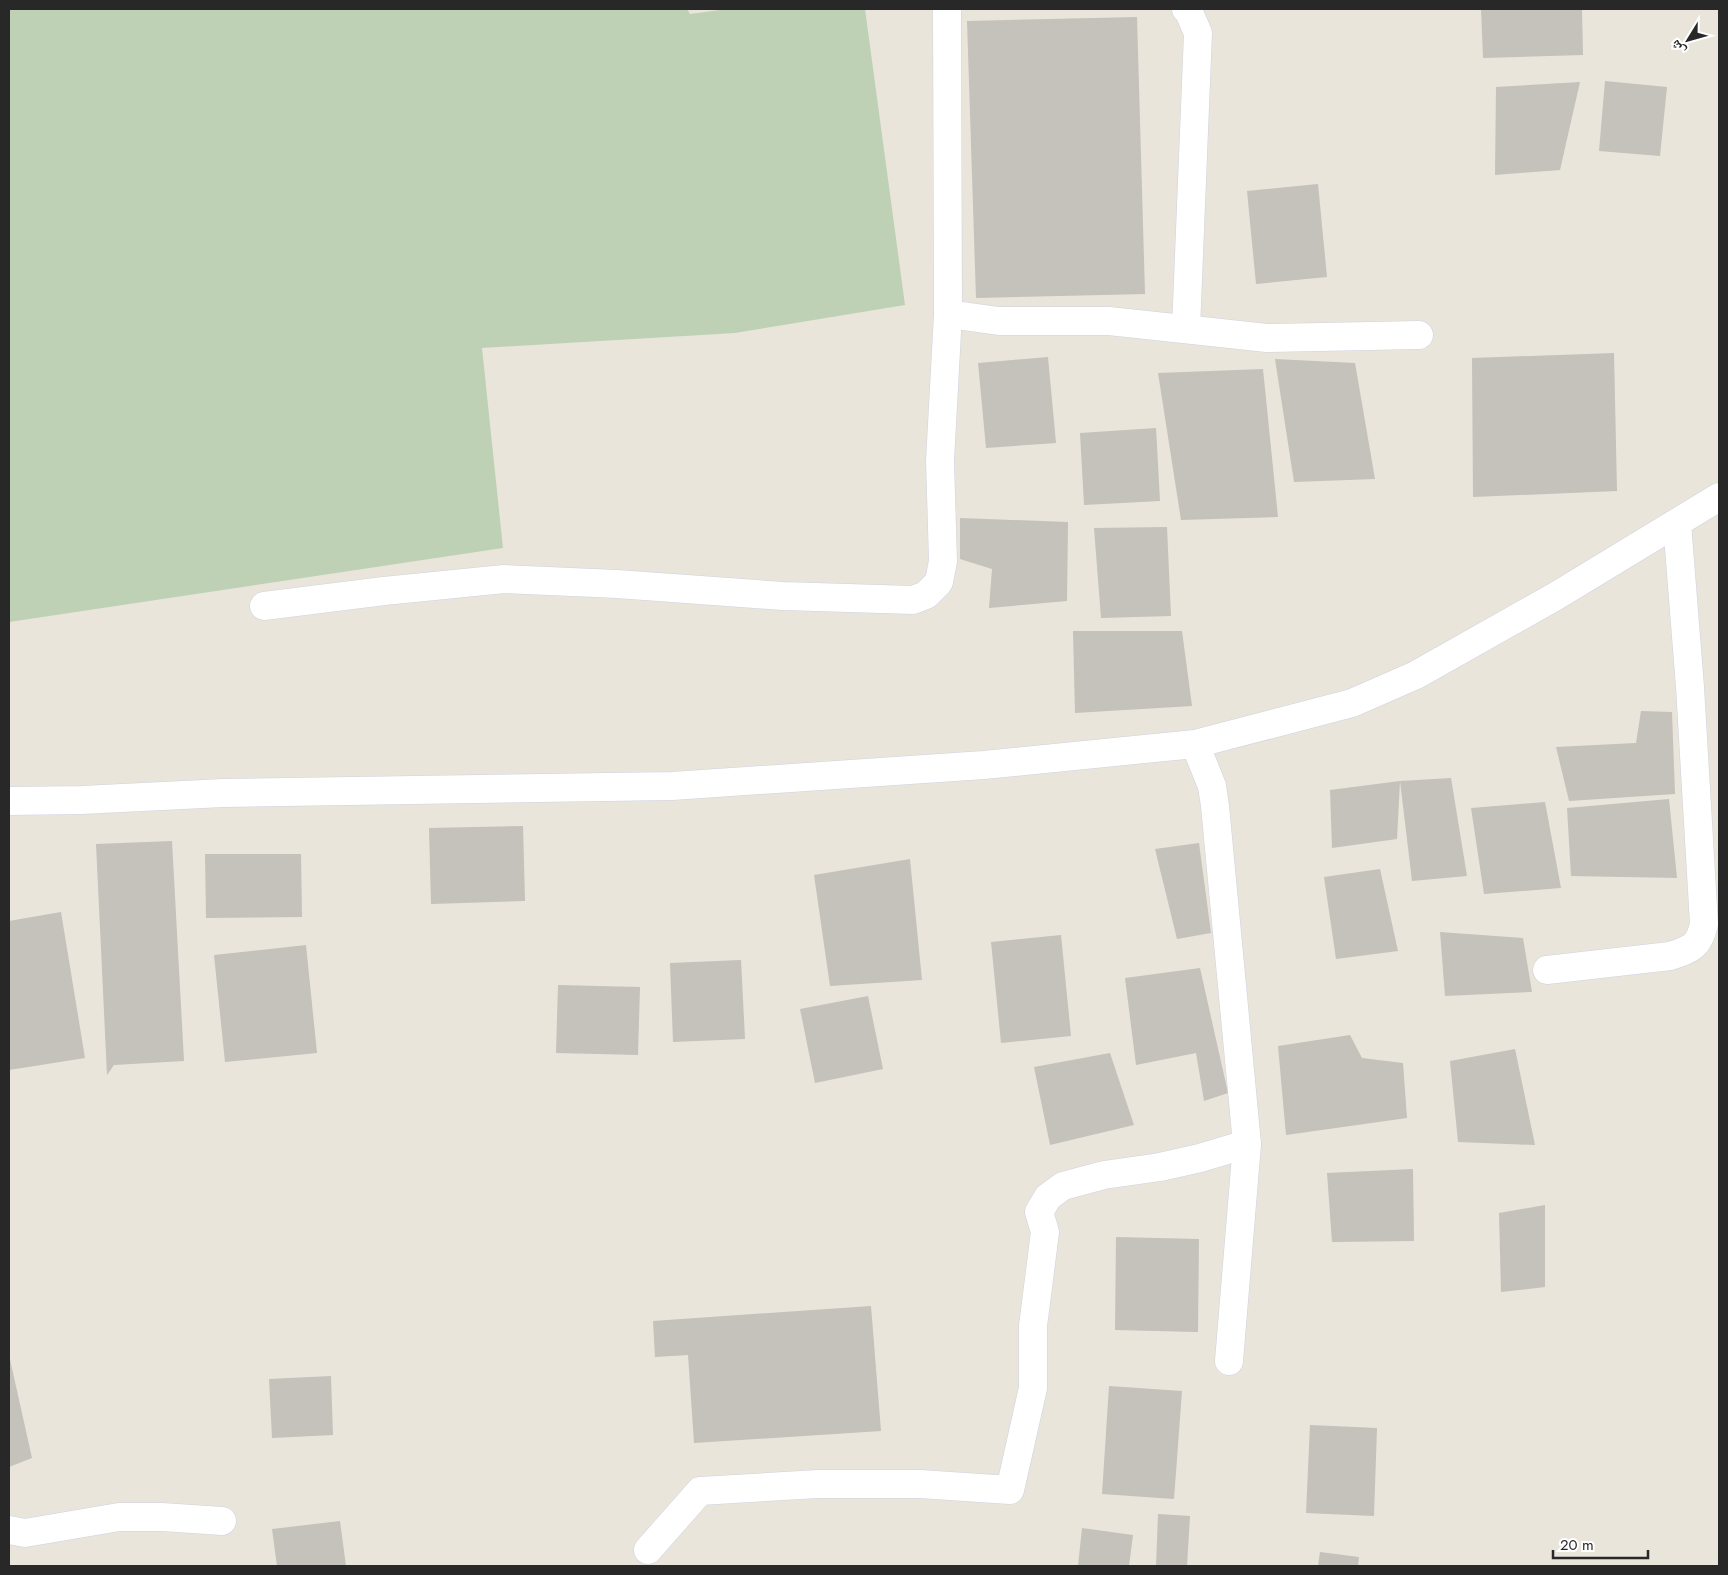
<svg xmlns="http://www.w3.org/2000/svg" width="1728" height="1575" viewBox="0 0 1728 1575" font-family="Jost,'Noto Naskh Arabic',sans-serif">
<rect width="100%" height="100%" fill="#e9e5db"/>
<path fill="#bfd1b4" d="M9,9H687L690,14L727,9H865L905,305L735,333L482,348L503,548L9,622Z"/>
<g fill="#c5c1bb">
<path d="M1481,9H1582L1583,55L1483,58Z"/>
<path d="M1137,17L1145,294L976,298L967,21Z"/>
<path d="M1605,81L1667,87L1660,156L1599,151Z"/>
<path d="M1580,82L1560,170L1495,175L1496,87Z"/>
<path d="M1318,184L1327,277L1256,284L1247,191Z"/>
<path d="M1614,353L1617,491L1473,497L1472,358Z"/>
<path d="M1048,357L1056,443L986,448L978,363Z"/>
<path d="M1275,359L1355,363L1375,479L1294,482Z"/>
<path d="M1263,369L1278,517L1181,520L1158,373Z"/>
<path d="M1156,428L1160,501L1084,505L1080,433Z"/>
<path d="M960,518L1068,522L1067,601L989,608L992,569L960,559Z"/>
<path d="M1167,527L1171,616L1101,618L1094,528Z"/>
<path d="M1073,631H1182L1192,706L1075,713Z"/>
<path d="M1641,711L1672,712L1675,794L1569,801L1556,747L1636,743Z"/>
<path d="M1451,778L1467,876L1412,881L1400,781Z"/>
<path d="M1400,781L1397,839L1332,848L1330,790Z"/>
<path d="M1669,799L1677,878L1571,876L1567,808Z"/>
<path d="M1545,802L1561,888L1484,894L1471,808Z"/>
<path d="M523,826L525,901L431,904L429,828Z"/>
<path d="M172,841L184,1061L114,1065L107,1075L96,844Z"/>
<path d="M1199,843L1211,933L1177,939L1155,849Z"/>
<path d="M205,854H301L302,917L206,918Z"/>
<path d="M910,859L922,980L830,986L814,875Z"/>
<path d="M1380,869L1398,951L1336,959L1324,877Z"/>
<path d="M61,912L85,1058L9,1070V921Z"/>
<path d="M1440,932L1523,938L1532,992L1445,996Z"/>
<path d="M1061,935L1071,1036L1001,1043L991,942Z"/>
<path d="M306,945L317,1053L225,1062L214,955Z"/>
<path d="M741,960L745,1039L673,1042L670,963Z"/>
<path d="M1200,968L1228,1093L1204,1101L1196,1053L1136,1065L1125,978Z"/>
<path d="M558,985L640,987L638,1055L556,1053Z"/>
<path d="M868,996L883,1069L815,1083L800,1009Z"/>
<path d="M1350,1035L1362,1058L1403,1063L1407,1118L1286,1135L1278,1046Z"/>
<path d="M1515,1049L1535,1145L1458,1142L1450,1061Z"/>
<path d="M1110,1053L1134,1125L1050,1145L1034,1067Z"/>
<path d="M1413,1169L1414,1241L1332,1242L1327,1173Z"/>
<path d="M1545,1205V1287L1501,1292L1499,1213Z"/>
<path d="M1116,1237L1199,1239L1198,1332L1115,1330Z"/>
<path d="M871,1306L881,1431L694,1443L688,1355L655,1357L653,1321Z"/>
<path d="M9,1355L32,1458L9,1467Z"/>
<path d="M331,1376L333,1435L272,1438L269,1379Z"/>
<path d="M1109,1386L1182,1391L1174,1499L1102,1494Z"/>
<path d="M1310,1425L1377,1428L1374,1516L1306,1513Z"/>
<path d="M1158,1514L1190,1516L1187,1566H1156Z"/>
<path d="M340,1521L346,1566H277L272,1529Z"/>
<path d="M1082,1528L1133,1535L1129,1566H1078Z"/>
<path d="M1320,1552L1359,1557L1358,1566H1318Z"/>
</g>
<g fill="none" stroke-linecap="round" stroke-linejoin="round">
<defs>
<g id="minor">
<path d="M947,9L948,314"/>
<path d="M1186,9L1188,10L1198,33L1186,329"/>
<path d="M264,606L384,591L504,579L617,584L783,596L913,600L926,595L939,582L943,561L940,461L948,314L999,321H1109L1267,338L1419,335"/>
<path d="M1195,744L1212,786L1215,806L1247,1144L1229,1361"/>
<path d="M9,801L82,800L223,793L672,786L984,765L1195,744L1352,703L1416,675L1556,596L1719,497"/>
<path d="M1547,970L1670,956C1691,949 1699,947 1704,924L1690,687L1677,523"/>
<path d="M9,1530L25,1533L119,1517H162L222,1521"/>
<path d="M648,1550L700,1491L818,1484H920L1010,1490L1033,1388V1326L1045,1232L1039,1212L1048,1197L1063,1186L1104,1175L1160,1167L1200,1158L1247,1144"/>
</g>
</defs>
<use href="#minor" stroke="#d0d1e0" stroke-width="29"/>
<use href="#minor" stroke="#fff" stroke-width="28"/>
</g>
<rect width="1728" height="1575" fill="none" stroke="#282828" stroke-width="20"/>
<g transform="translate(1688 40) rotate(233)" stroke="#ffffff" stroke-width="4" paint-order="stroke">
<path d="M0-4L9 19L0 12L-9 19Z" fill="#282828"/>
<text y="-8" font-size="14" font-weight="bold" text-anchor="middle" fill="#282828">ش</text>
</g>
<path d="M1553 1550v8h95v-8" fill="none" stroke="#282828" stroke-width="2.5"/>
<text x="1560" y="1550" font-size="15" fill="#282828" stroke="#ffffff" stroke-width="4" paint-order="stroke">20 m</text>
</svg>
